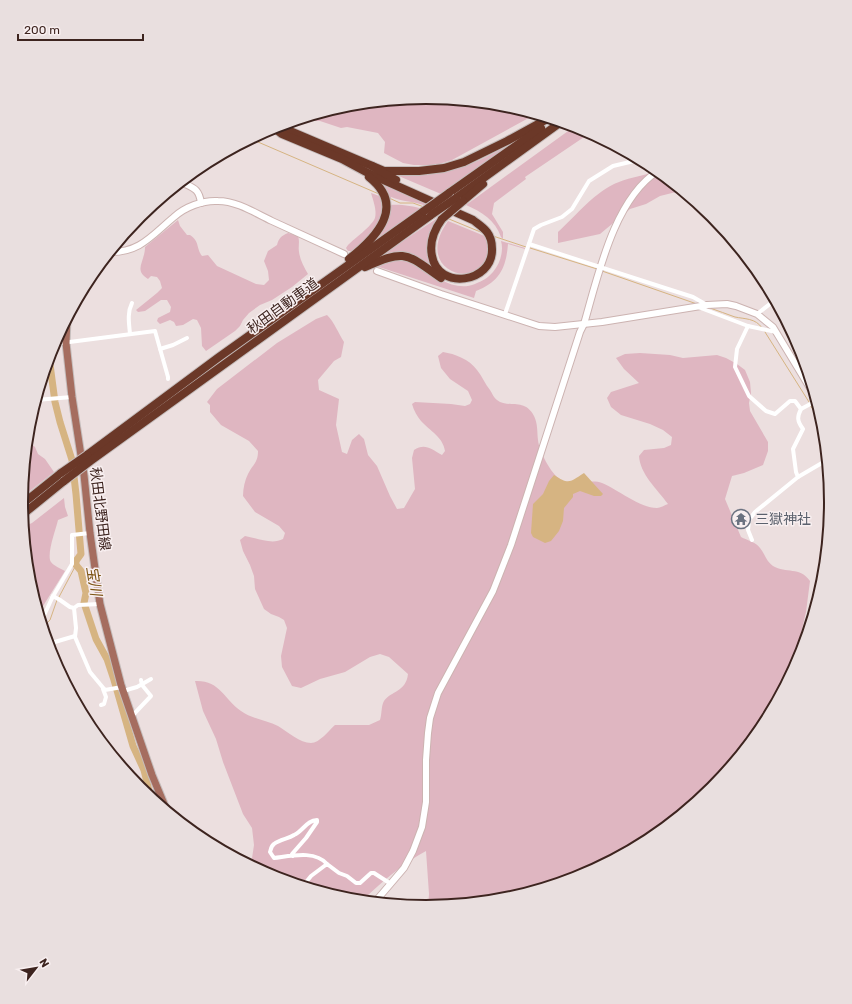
<svg xmlns="http://www.w3.org/2000/svg" width="852" height="1004" viewBox="0 0 852 1004" font-family="Rubik,'Noto Sans JP',sans-serif">
<rect width="100%" height="100%" fill="#ecdfdf"/>
<g fill="#dfb6c1">
<path d="M426,97L505,105L536,114L452,160L436,165H414L403,163L384,153L385,142L378,133L347,127L341,128L320,121H304L301,119L347,105Z"/>
<path d="M575,126L590,133L525,177L526,179L494,203L492,214L503,232V239L501,237C495,220 482,212 466,205Z"/>
<path d="M514,142L515,143L441,194L394,174C406,174 418,175 429,174C459,172 488,157 514,142Z"/>
<path d="M658,171L684,192H676L660,196L646,204L630,209L600,234L558,243V232C577,215 595,191 619,182C631,177 646,175 658,171Z"/>
<path d="M379,180L431,203L426,206C415,201 402,202 391,197L390,205C399,204 414,206 422,209L360,255L381,230L384,188Z"/>
<path d="M371,193L382,197C382,203 383,209 382,214C379,230 364,242 352,251H348L346,248L348,245C355,238 372,226 375,218C377,210 373,200 371,193Z"/>
<path d="M439,217L430,238L439,272L420,260L386,255L385,253Z"/>
<path d="M178,220L180,226L187,235H190C200,242 196,248 202,256L208,255L217,266L256,284L264,285L269,280L268,271L264,261L268,251L277,245C279,238 281,236 288,233L298,236C300,242 298,246 299,252C300,260 304,267 308,274L292,287L272,300L260,305L249,313L243,320L240,326L235,331L206,351L202,346L201,328L197,320L193,319L183,325L176,326L174,322L170,320L160,324L157,321L158,318L170,312L171,307L167,300H161L145,311L138,312L136,310L157,293L162,288L160,281L157,277L151,276L148,279C133,270 145,262 145,247Z"/>
<path d="M448,221L487,237C488,242 490,250 489,255C478,292 412,271 448,221Z"/>
<path d="M501,241L525,248V249L508,244C506,269 499,282 476,291L474,298L376,266C387,262 398,257 409,261C413,262 416,265 420,267C436,277 455,292 475,284C482,281 488,278 493,272C500,264 504,251 501,241Z"/>
<path d="M327,315C335,323 338,333 344,342L341,357L334,361L318,380L319,390L339,399L336,425L342,452L347,454L352,440L359,434L364,439L368,455L377,466L390,496L397,509L404,508L415,489L412,458L414,450C425,443 431,449 442,455L445,451C443,437 430,431 421,421C417,416 414,411 412,404L415,402L451,404L465,406L470,404L472,400L468,391L450,379L441,368L438,356L443,352C455,354 469,359 477,370C482,376 485,384 490,390C492,393 494,398 497,400C508,409 524,397 534,416C538,424 537,432 538,440C539,451 551,474 560,479C573,488 589,478 602,483C617,489 640,508 657,508C660,508 665,505 668,504C657,489 640,474 639,456L644,450L664,448L671,445L672,437L663,430L650,424L621,415L611,407L607,398L611,392L639,383L624,369L616,358L625,354L640,353L670,355L683,358L717,355L726,358L737,364L745,370L750,382L751,393L749,403L750,411L768,442V451L763,465L744,473L732,476L725,499L741,537C747,540 757,543 760,548C765,554 766,561 773,566C786,574 800,566 810,581L806,612L796,655L797,663L763,727L712,789L651,839L581,876L531,891L529,889L517,890L505,899L428,907L429,894L426,851C402,864 383,881 364,899L356,900L324,887L308,882L301,885L271,876L251,865L254,845L252,828L243,814L223,762L216,739L203,711L195,681C220,680 224,699 241,711C252,719 267,720 278,726C288,732 300,743 311,743C320,743 329,730 335,725H369L380,720C382,714 381,706 384,701C391,691 406,692 408,674L389,657L380,654L370,657L345,672L320,679L301,688L292,686L282,667L281,656L287,628L284,620L279,617L271,614L264,609L255,589L254,576L250,565L243,551L240,540L245,536C257,538 272,545 283,539L285,533L279,526L255,512L243,496C243,488 245,480 248,474C253,464 258,463 258,451L249,441L221,425L210,412V405L207,402L217,389L277,343L316,319Z"/>
<path d="M27,440L35,447L38,454L45,459L54,472L22,497Z"/>
<path d="M64,498L65,507L68,516L58,520C56,529 46,555 51,562C54,566 60,568 65,571L43,606L40,618L29,581L23,527L32,523Z"/>
</g>
<path fill="#d6b482" d="M584,473L603,494L601,496H594L580,491L573,494V497L564,508L563,521L559,531L551,541L545,543L533,537L531,533L533,504L543,494L549,481L554,475C569,485 570,482 584,473Z"/>
<g fill="none" stroke-linecap="round" stroke-linejoin="round">
<g stroke="#d6b482" stroke-width="1">
<path d="M251,139L379,194"/>
<path d="M389,198L400,203H413L424,207"/>
<path d="M449,219L483,233"/>
<path d="M493,236L526,247"/>
<path d="M530,248L597,269"/>
<path d="M602,271L697,304"/>
<path d="M710,308C718,311 727,314 735,317C744,319 756,318 762,328"/>
<path d="M765,332L809,402"/>
<path d="M810,405L824,426"/>
<path d="M59,597L76,565"/>
<path d="M43,627L50,620L57,600"/>
</g>
<path stroke="#d6b482" stroke-width="7" d="M49,357L55,402L60,422L72,460L76,494L81,554L76,561V565L81,571L86,593L84,603L96,639L107,659L114,680L133,746L144,770L149,791L154,801"/>
<defs>
<g id="secondary">
<path d="M181,182C193,188 199,188 201,203"/>
<path d="M109,252C140,253 152,235 174,217C185,207 203,200 218,201C237,201 255,213 272,221C296,232 320,243 344,254"/>
<path d="M377,271L441,294L539,326L555,327L602,322L707,305L727,304L736,306L757,314L773,327L816,398"/>
<path d="M375,902L404,868L413,851L422,827L426,802V760L428,733L430,718L438,693L493,591L511,545L580,332L584,324C598,276 614,199 658,171"/>
</g>
<path id="primary" d="M67,319L66,343L72,397L84,475L90,533L100,604L121,685L152,775L167,811"/>
<g id="highway">
<path d="M281,125L290,131L384,171H419L444,168L464,162L507,141L549,118"/>
<path d="M273,127L282,134L342,159L368,173L473,220C478,224 483,227 487,232C491,237 492,243 492,249C493,283 438,291 432,256C429,242 434,230 442,219"/>
<path d="M372,166L396,180"/>
<path d="M449,193L541,128"/>
<path d="M456,198L561,122"/>
<path d="M463,201L483,184"/>
<path d="M349,259C377,237 406,206 369,177"/>
<path d="M365,267C407,249 405,253 441,278"/>
<path d="M87,455L219,357L424,211"/>
<path d="M89,462L431,215"/>
<path d="M21,505L61,473"/>
<path d="M22,515L64,481"/>
</g>
</defs>
<use href="#secondary" stroke="#ccb3b1" stroke-width="8"/>
<use href="#primary" stroke="#c5bdbc" stroke-width="9"/>
<use href="#highway" stroke="#c5bdbc" stroke-width="10"/>
<g stroke="#fff" stroke-width="4">
<path d="M529,244L668,289L693,297L707,305"/>
<path d="M698,307L748,326L776,332"/>
<path d="M505,314L534,229L541,225L562,217L572,209L589,181L613,166L634,161L638,158"/>
<path d="M757,314L775,300"/>
<path d="M748,326L737,349L735,367L749,396L766,411L775,414L790,401H795L801,409C797,417 797,421 803,429L793,449L796,472L798,477"/>
<path d="M130,334C129,323 127,313 132,303"/>
<path d="M54,344L155,331L168,377V379"/>
<path d="M160,349L173,345L187,338"/>
<path d="M36,400L72,397"/>
<path d="M801,409L816,401"/>
<path d="M752,540L748,530L749,520L755,512L798,477L827,460"/>
<path d="M52,598L72,564V535L90,533"/>
<path d="M60,600L70,607L74,608L76,628L75,637L90,672L105,690L122,687"/>
<path d="M74,608L78,605L100,604"/>
<path d="M41,622L53,596"/>
<path d="M48,644L75,636"/>
<path d="M123,691L137,687L151,679"/>
<path d="M101,705L104,704L106,697L103,689"/>
<path d="M132,716L151,696L142,685L141,680"/>
<path d="M293,856L292,854L306,838L317,822V820C307,820 303,831 294,835C288,839 280,839 274,844C271,846 271,849 270,852L274,858C291,856 315,850 327,864"/>
<path d="M303,886L311,876L327,864L339,873L347,876L356,883H360L371,873H374L391,884"/>
</g>
<use href="#secondary" stroke="#fff" stroke-width="6"/>
<use href="#primary" stroke="#a56d5f" stroke-width="7"/>
<use href="#highway" stroke="#6b3828" stroke-width="8"/>
<defs>
<g id="highway-bridge">
<path d="M424,211L449,193"/>
<path d="M431,215L456,198"/>
<path d="M442,219L463,201"/>
<path d="M61,473L87,455"/>
<path d="M64,481L89,462"/>
</g>
</defs>
<use href="#highway-bridge" stroke="#c5bdbc" stroke-width="10" stroke-linecap="butt"/>
<path stroke="#fff" stroke-width="4" d="M53,596L60,600"/>
<use href="#highway-bridge" stroke="#6b3828" stroke-width="8"/>
</g>
<defs>
<symbol id="temple-ring" viewBox="-11 -11 22 22"><circle r="9.5" fill="#f8eff0" stroke="#6b7280" stroke-width="1.5"/><path d="M0-6L5-2H3V0L6.5 2.5H4V6H1.5V3h-3V6H-4V2.5H-6.5L-3 0V-2H-5Z" fill="#6b7280"/></symbol>
</defs>
<g fill-rule="evenodd">
<use href="#temple-ring" x="730" y="508" width="22" height="22"/>
</g>
<g text-anchor="middle" dominant-baseline="central" stroke-width="3" stroke-linejoin="round" paint-order="stroke">
<g font-size="14" fill="#3d241f" stroke="#f8eff0">
<text transform="translate(283 306) rotate(-36)">秋田自動車道</text>
<text transform="translate(100 509) rotate(83)">秋田北野田線</text>
</g>
<g font-size="14" fill="#5b616d" stroke="#f8eff0" text-anchor="start">
<text x="755" y="519">三獄神社</text>
</g>
<g font-size="15" font-style="italic" fill="#7d5514" stroke="#f8eff0">
<text transform="translate(94 581) rotate(81)">宝川</text>
</g>
</g>
<path d="M0 0H852V1004H0ZM28 502a398 398 0 1 1 796 0a398 398 0 1 1-796 0Z" fill="#e9dfdf" fill-rule="evenodd"/>
<path fill="none" stroke="#3d241f" stroke-width="2" d="M28 502a398 398 0 1 1 796 0a398 398 0 1 1-796 0Z"/>
<g transform="translate(36 968) rotate(59)" stroke="#f8eff0" stroke-width="3" paint-order="stroke">
<path d="M0-3L7 15L0 10L-7 15Z" fill="#3d241f"/>
<text y="-6" font-size="11" font-weight="bold" text-anchor="middle" fill="#3d241f">N</text>
</g>
<path d="M18 34v6h125v-6" fill="none" stroke="#3d241f" stroke-width="2"/>
<text x="24" y="34" font-size="12" fill="#3d241f" stroke="#f8eff0" stroke-width="3" paint-order="stroke">200 m</text>
</svg>
